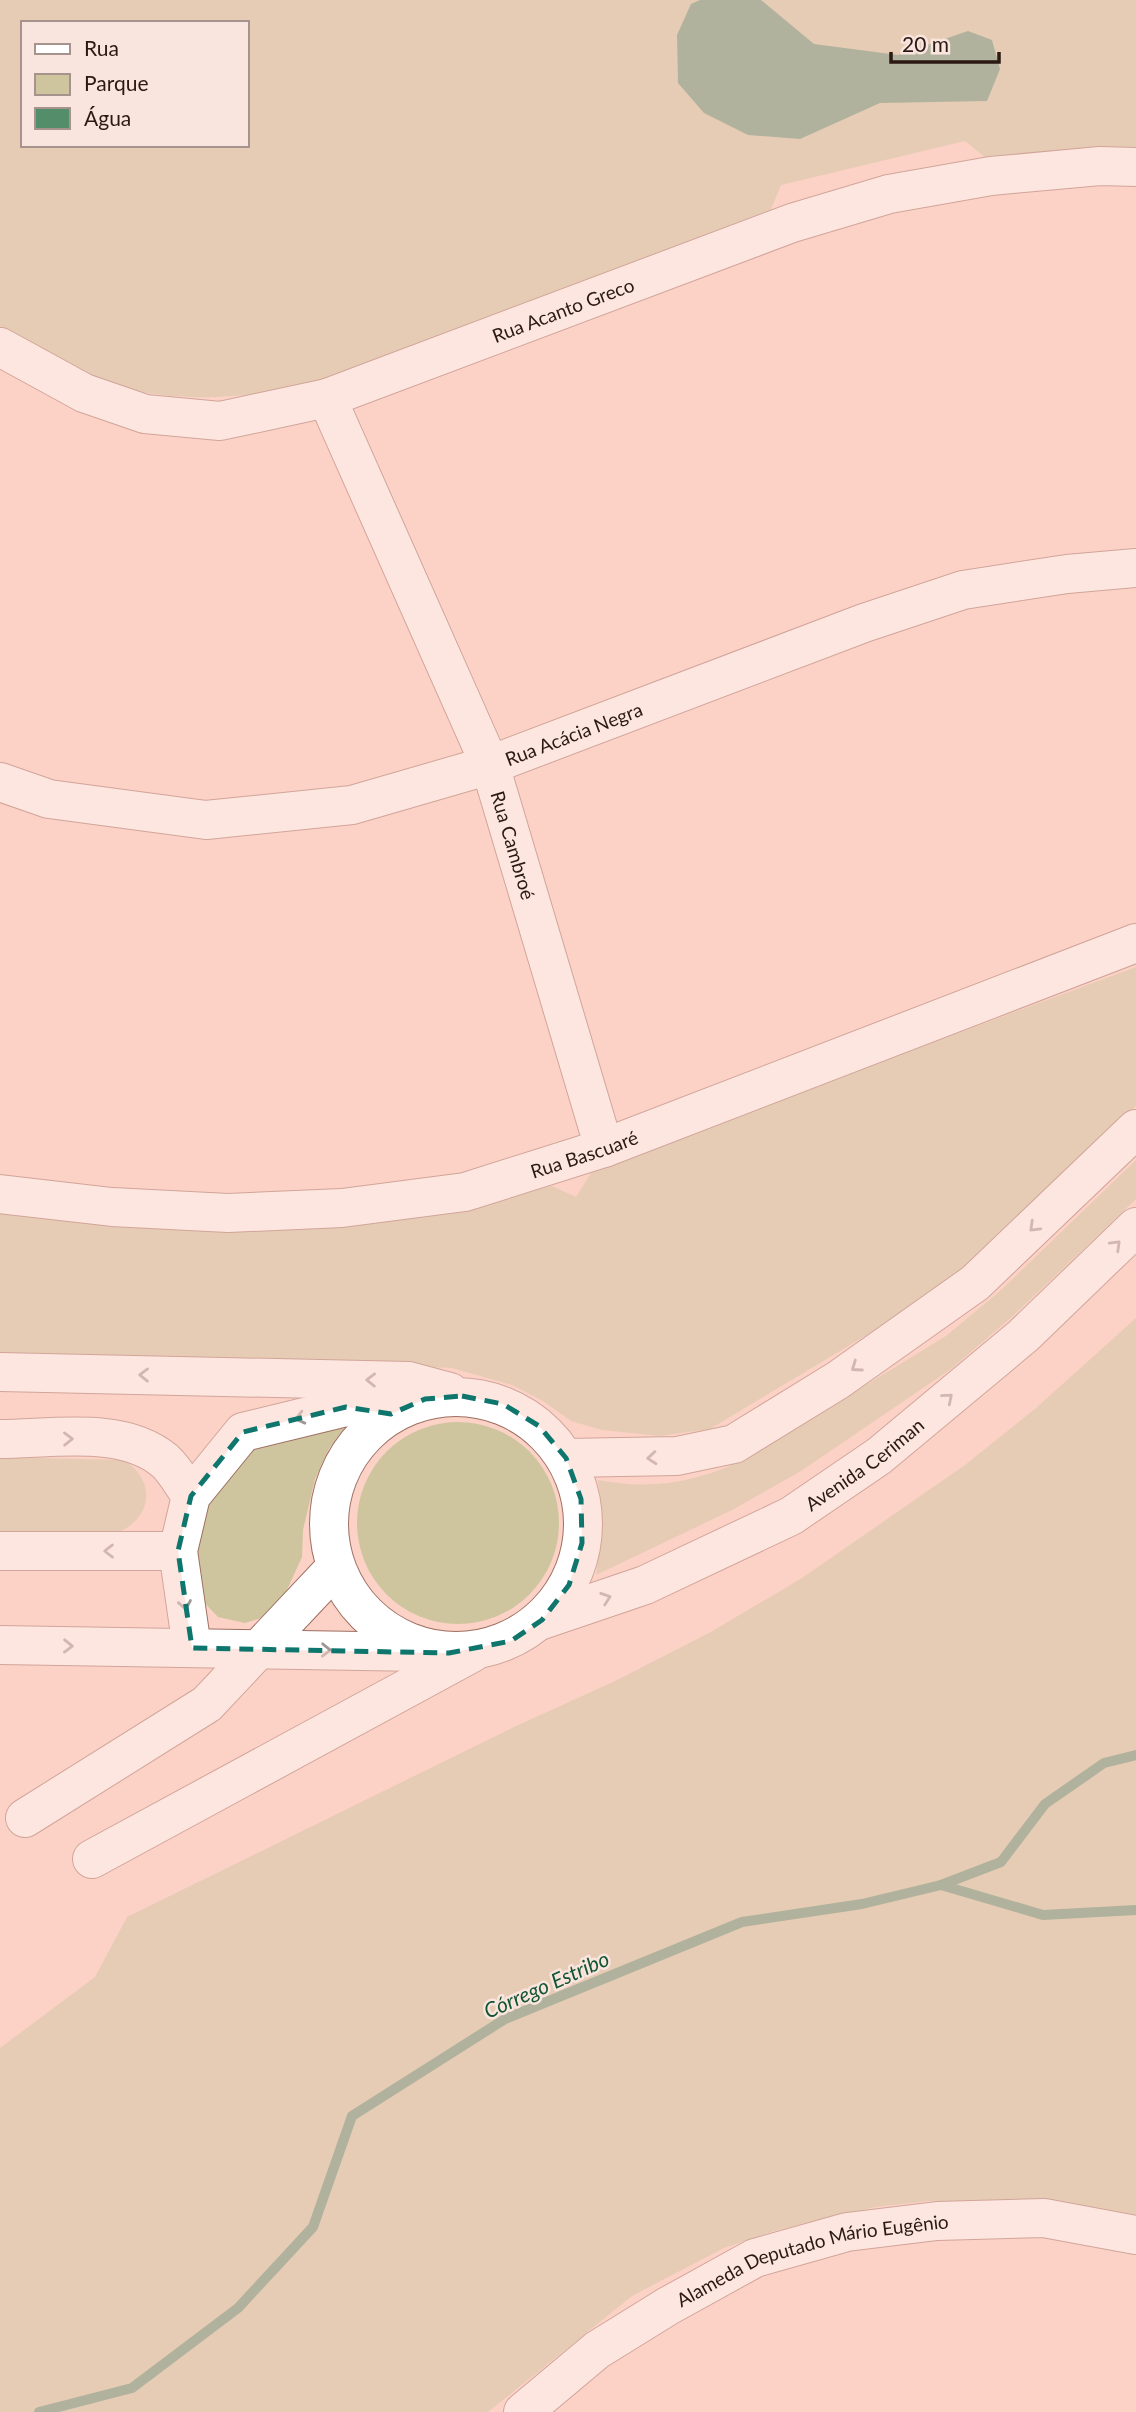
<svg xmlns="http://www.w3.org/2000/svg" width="1136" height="2412" viewBox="0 0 1136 2412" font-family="Lato,sans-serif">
<rect width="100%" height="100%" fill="#fcd1c6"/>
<g fill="#cec59f" fill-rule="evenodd">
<path d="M0,0H1136V152L987,159L965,141L781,185L769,214L320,381C237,403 149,406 69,369C45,358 23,342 0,329ZM23,23H247V145H23Z"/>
<path d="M1136,967V1106L958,1275L900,1315L710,1429L660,1436L602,1430L571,1421L543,1401L512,1385L452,1368L0,1354V1210L469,1205L552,1186L576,1197L594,1168Z"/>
<path d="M1136,1160V1199L1014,1315L951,1369L801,1471L732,1510L596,1575L603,1524L598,1480C651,1490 694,1483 743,1460L946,1336L1000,1291Z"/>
<path d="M1136,1318V2221L1038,2203L929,2201L875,2207L774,2231L724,2248L632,2296L488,2412H0V2048L95,1977L127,1917L514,1727L613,1682L709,1633L802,1578L965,1465L1036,1408Z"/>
<circle cx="458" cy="1523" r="101"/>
<path d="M348,1423L329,1449L315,1479L303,1530L302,1557L280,1605L271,1615L245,1623L218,1617L198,1596L193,1556L206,1506L253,1448Z"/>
<path d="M0,1457L124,1460C155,1480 153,1515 121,1531L0,1532Z"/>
</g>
<path fill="#548d6a" d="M700,0H761L814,44L898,55L968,31L992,40L1000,69L987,101L880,103L800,139L748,135L704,113L678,83L677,35L691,4Z"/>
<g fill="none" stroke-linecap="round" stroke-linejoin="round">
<g stroke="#548d6a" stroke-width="10">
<path d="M941,1885L1043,1915L1136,1910"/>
<path d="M39,2412L132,2388L238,2308L313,2227L352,2116L505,2019L742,1922L862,1904L941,1885L1001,1862L1045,1804L1104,1763L1136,1755"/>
</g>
<defs>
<g id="minor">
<path id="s1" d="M0,347L84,393L145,414L220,421L327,398L792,223L889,194L991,176L1100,166L1136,167"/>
<path id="s2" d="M327,398L490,765L604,1148"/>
<path id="s3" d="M0,782L49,799L206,820L352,805L490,765L864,623L963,590L1067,574L1136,568"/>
<path id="s4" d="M0,1194L112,1207L228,1213L342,1208L465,1192L604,1148L1136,943"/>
<path d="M0,1372L409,1381L450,1392"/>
<circle cx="456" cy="1524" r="127"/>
<path d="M0,1439C51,1439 123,1425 165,1461C175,1470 183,1485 191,1496"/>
<path d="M566,1458L677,1456L734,1444L838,1380L975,1283L1136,1129"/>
<path d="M0,1551H178"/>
<path id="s5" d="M542,1620L645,1585L791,1516L879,1456L1023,1336L1136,1227"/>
<path d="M0,1645L422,1652"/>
<path d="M192,1648L178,1551L191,1496L243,1432L346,1407L391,1414"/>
<path d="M25,1818L207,1704L335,1568"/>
<path d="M92,1859L472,1653"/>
<path id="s6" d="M523,2412L597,2350L668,2306L755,2258L847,2232L937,2221L1044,2218L1136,2235"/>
</g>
</defs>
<use href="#minor" stroke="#9e6f62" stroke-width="40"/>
<use href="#minor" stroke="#fff" stroke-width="38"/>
</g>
<defs><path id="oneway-chevron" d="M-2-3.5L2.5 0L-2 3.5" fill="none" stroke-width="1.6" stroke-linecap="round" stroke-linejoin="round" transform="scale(1.75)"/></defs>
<g stroke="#a09895">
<use href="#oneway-chevron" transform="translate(1034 1227) rotate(136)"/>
<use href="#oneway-chevron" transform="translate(1116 1245) rotate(-44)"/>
<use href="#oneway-chevron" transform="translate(856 1367) rotate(145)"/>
<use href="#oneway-chevron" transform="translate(144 1375) rotate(-179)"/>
<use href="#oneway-chevron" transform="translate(371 1380) rotate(-179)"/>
<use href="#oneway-chevron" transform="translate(948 1398) rotate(-40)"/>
<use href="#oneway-chevron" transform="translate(300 1418) rotate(166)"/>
<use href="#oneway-chevron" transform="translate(68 1439) rotate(-1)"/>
<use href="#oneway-chevron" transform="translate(652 1458) rotate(175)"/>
<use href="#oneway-chevron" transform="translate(109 1551) rotate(180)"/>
<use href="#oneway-chevron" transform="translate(606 1598) rotate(-19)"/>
<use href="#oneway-chevron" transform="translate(185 1605) rotate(80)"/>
<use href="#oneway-chevron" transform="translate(68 1646) rotate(1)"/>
<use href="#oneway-chevron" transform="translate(326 1650) rotate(1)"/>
</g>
<path d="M0 0H1136V2412H0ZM462,1396L503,1404L539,1426L566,1458L581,1499L582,1543L569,1585L542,1620L511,1641L449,1653L192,1648L178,1551L191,1496L243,1432L346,1407L391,1414L425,1399Z" fill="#fcd1c6" fill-opacity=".55" fill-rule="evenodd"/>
<path fill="none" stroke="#0f766e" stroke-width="5" stroke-dasharray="14 9" stroke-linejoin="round" d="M462,1396L503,1404L539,1426L566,1458L581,1499L582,1543L569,1585L542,1620L511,1641L449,1653L192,1648L178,1551L191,1496L243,1432L346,1407L391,1414L425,1399Z"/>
<g text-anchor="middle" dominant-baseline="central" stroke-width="5" stroke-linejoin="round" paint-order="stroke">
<g font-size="19" fill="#2b1914" stroke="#fae4de">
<text stroke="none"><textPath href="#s1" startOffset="597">Rua Acanto Greco</textPath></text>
<text stroke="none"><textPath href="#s3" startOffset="590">Rua Acácia Negra</textPath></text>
<text stroke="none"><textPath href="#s2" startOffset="485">Rua Cambroé</textPath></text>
<text stroke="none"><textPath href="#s4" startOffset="592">Rua Bascuaré</textPath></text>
<text stroke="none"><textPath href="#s5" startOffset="360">Avenida Ceriman</textPath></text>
<text stroke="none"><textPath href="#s6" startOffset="334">Alameda Deputado Mário Eugênio</textPath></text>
</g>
<g font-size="21" font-style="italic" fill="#115633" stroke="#fae4de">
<text transform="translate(546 1984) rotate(-24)">Córrego Estribo</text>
</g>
</g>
<rect x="21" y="21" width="228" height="126" fill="#fae4de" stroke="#a7938d" stroke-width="2"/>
<rect x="35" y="44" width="35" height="10" fill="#ffffff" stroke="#a7938d" stroke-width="2"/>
<text x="84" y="56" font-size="21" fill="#2b1914">Rua</text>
<rect x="35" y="74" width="35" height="21" fill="#cec59f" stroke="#a7938d" stroke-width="2"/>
<text x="84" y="91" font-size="21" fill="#2b1914">Parque</text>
<rect x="35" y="108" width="35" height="21" fill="#548d6a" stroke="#a7938d" stroke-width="2"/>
<text x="84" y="126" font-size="21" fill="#2b1914">Água</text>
<path d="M891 52v10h108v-10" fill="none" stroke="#2b1914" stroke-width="3.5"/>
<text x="902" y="52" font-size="21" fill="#2b1914" stroke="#fae4de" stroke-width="5" paint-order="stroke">20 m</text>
</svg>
